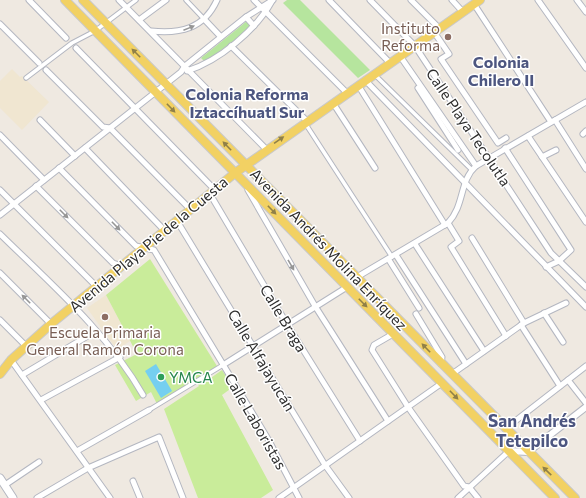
<svg xmlns="http://www.w3.org/2000/svg" width="586" height="498" viewBox="0 0 586 498" font-family="Commissioner,sans-serif">
<rect width="100%" height="100%" fill="#efe9e1"/>
<g fill="#f0e6d1">
<path d="M12,69L20,77L22,76L49,102L22,130L0,108V81Z"/>
<path d="M106,295L130,341L117,350L87,308Z"/>
</g>
<g fill="#b6e59e">
<path d="M287,0H300L370,70L358,78L283,3Z"/>
<path d="M247,21L250,23L251,28L205,62L201,58Z"/>
</g>
<path fill="#c9ec9a" d="M150,259L217,366L197,379L201,385L222,370L233,387L222,395L273,490L261,498H198L164,409L199,386L195,381L157,404L151,392L136,401L115,365L137,354L106,295Z"/>
<path fill="#75cff0" d="M156,364L172,391L161,398L145,371Z"/>
<g fill="none" stroke-linecap="round" stroke-linejoin="round">
<defs>
<g id="pedestrian">
<path d="M186,0L204,19"/>
<path d="M375,75L472,170"/>
<path d="M26,78L72,43L95,31L136,0"/>
<path d="M305,123L392,257"/>
<path d="M149,410L223,365"/>
</g>
<g id="minor">
<path d="M29,0L66,38"/>
<path d="M119,0L266,149"/>
<path d="M254,0L347,93"/>
<path d="M329,0L390,63"/>
<path d="M370,0L415,46L551,253L586,287"/>
<path d="M411,0L439,28"/>
<path d="M452,0L463,12"/>
<path d="M538,0L586,68"/>
<path d="M577,0L586,12"/>
<path d="M474,4L551,122"/>
<path d="M246,17L254,26"/>
<path d="M204,19L221,37"/>
<path d="M139,20L166,0"/>
<path d="M0,24L39,63"/>
<path d="M151,31C180,34 204,29 217,0"/>
<path d="M434,32L449,54L441,59L498,143L506,138"/>
<path d="M231,46L307,121"/>
<path d="M76,48L215,190"/>
<path d="M400,56L476,166"/>
<path d="M46,70L103,127L110,128L190,209"/>
<path d="M187,71C219,61 256,30 272,1"/>
<path d="M365,80L586,307"/>
<path d="M358,85L445,225"/>
<path d="M418,88L458,150"/>
<path d="M333,103L375,168"/>
<path d="M40,120L75,156"/>
<path d="M555,120L586,169"/>
<path d="M583,134L586,131"/>
<path d="M0,135L44,180"/>
<path d="M528,136L586,222"/>
<path d="M85,148L165,231"/>
<path d="M505,148L571,250L559,261L546,267"/>
<path d="M542,157L556,150"/>
<path d="M59,168L136,246L154,250L268,439L299,498"/>
<path d="M36,186L113,263L122,266"/>
<path d="M0,190L97,287"/>
<path d="M248,190L315,306L388,421"/>
<path d="M210,194L287,324L360,441"/>
<path d="M0,215L181,72L185,66L246,17L273,0"/>
<path d="M177,221L325,465L349,498"/>
<path d="M448,223L459,241L451,247L506,336"/>
<path d="M0,234C51,284 107,332 143,395"/>
<path d="M472,238L524,323"/>
<path d="M415,244L484,351"/>
<path d="M396,255L466,364"/>
<path d="M389,260L419,308"/>
<path d="M0,273L51,324"/>
<path d="M357,277L448,223C465,205 459,181 476,166L586,102"/>
<path d="M544,313L563,342"/>
<path d="M416,314L442,357L441,364"/>
<path d="M0,320L26,346"/>
<path d="M521,325L560,386"/>
<path d="M393,334L374,345L372,350L408,407L464,486L469,487L478,498"/>
<path d="M11,360L110,498"/>
<path d="M223,365L347,287"/>
<path d="M452,374L524,323L566,303"/>
<path d="M22,375L96,331"/>
<path d="M568,380L586,403"/>
<path d="M41,400L120,357"/>
<path d="M505,429L586,366"/>
<path d="M77,451L149,410"/>
<path d="M133,481L140,498"/>
<path d="M5,485L39,462"/>
<path d="M37,498L88,468L159,437L183,498"/>
<path d="M279,498L442,383"/>
<path d="M458,498L509,451"/>
</g>
<path id="tertiary" d="M509,451L528,452L586,407"/>
<path id="secondary" d="M0,478L13,498"/>
<g id="primary">
<path d="M65,0L555,498"/>
<path d="M83,0L575,498"/>
<path d="M0,374L11,360L51,324L235,173L480,0"/>
</g>
</defs>
<use href="#pedestrian" stroke="#b4b7c1" stroke-width="5.5"/>
<use href="#minor" stroke="#b4b7c1" stroke-width="7"/>
<use href="#tertiary" stroke="#b4b7c1" stroke-width="8"/>
<use href="#secondary" stroke="#b4b7c1" stroke-width="9"/>
<use href="#primary" stroke="#c9c9c9" stroke-width="10"/>
<use href="#pedestrian" stroke="#fff" stroke-width="3.5"/>
<use href="#minor" stroke="#fff" stroke-width="5"/>
<use href="#tertiary" stroke="#fff" stroke-width="6"/>
<use href="#secondary" stroke="#fff" stroke-width="7"/>
<use href="#primary" stroke="#f2d163" stroke-width="8"/>
</g>
<defs><path id="oneway-solid" d="M-6-.8H1V-3.2L6.5 0L1 3.2V.8H-6Z"/></defs>
<g fill="#969696">
<use href="#oneway-solid" transform="translate(189 28) rotate(-22)"/>
<use href="#oneway-solid" transform="translate(64 214) rotate(45)"/>
<use href="#oneway-solid" transform="translate(116 226) rotate(46)"/>
<use href="#oneway-solid" transform="translate(291 265) rotate(60)"/>
<use href="#oneway-solid" transform="translate(26 299) rotate(-135)"/>
</g>
<g fill="#908048">
<use href="#oneway-solid" transform="translate(136 53) rotate(-135)"/>
<use href="#oneway-solid" transform="translate(171 108) rotate(46)"/>
<use href="#oneway-solid" transform="translate(279 140) rotate(-35)"/>
<use href="#oneway-solid" transform="translate(227 146) rotate(-134)"/>
<use href="#oneway-solid" transform="translate(272 210) rotate(46)"/>
<use href="#oneway-solid" transform="translate(363 303) rotate(45)"/>
<use href="#oneway-solid" transform="translate(426 348) rotate(-134)"/>
<use href="#oneway-solid" transform="translate(454 395) rotate(46)"/>
<use href="#oneway-solid" transform="translate(547 471) rotate(-136)"/>
</g>
<g fill="#8d6e63" stroke="#fff" stroke-width="1.5">
<circle cx="448" cy="37" r="4"/>
<circle cx="105" cy="317" r="4"/>
</g>
<circle fill="#2e9e5b" stroke="#fff" stroke-width="1.5" cx="161" cy="377" r="4"/>
<g text-anchor="middle" dominant-baseline="central" stroke-width="3" stroke-linejoin="round" paint-order="stroke">
<g font-size="15" fill="#785e54" stroke="#fff" text-anchor="end">
<text x="440" y="28">Instituto<tspan x="440" dy="17">Reforma</tspan></text>
<text x="105" y="332" text-anchor="middle">Escuela Primaria<tspan x="105" dy="17">General Ramón Corona</tspan></text>
</g>
<g font-size="15" fill="#2e2e2e" stroke="#fff">
<text transform="translate(469 127) rotate(56)">Calle Playa Tecolutla</text>
<text transform="translate(148 244) rotate(-40)">Avenida Playa Pie de la Cuesta</text>
<text transform="translate(329 249) rotate(46)">Avenida Andrés Molina Enríquez</text>
<text transform="translate(284 318) rotate(59)">Calle Braga</text>
<text transform="translate(262 360) rotate(59)">Calle Alfajayucán</text>
<text transform="translate(256 421) rotate(60)">Calle Laboristas</text>
</g>
<g font-size="15" fill="#27864d" stroke="#fff" text-anchor="start">
<text x="169" y="377">YMCA</text>
</g>
<g font-size="16" font-weight="bold" fill="#4d5680" stroke="#fff">
<text x="501" y="61">Colonia<tspan x="501" dy="18">Chilero II</tspan></text>
<text x="247" y="93">Colonia Reforma<tspan x="247" dy="18">Iztaccíhuatl Sur</tspan></text>
</g>
<g font-size="17" font-weight="bold" fill="#4d5680" stroke="#fff">
<text x="532" y="420">San Andrés<tspan x="532" dy="20">Tetepilco</tspan></text>
</g>
</g>
</svg>
